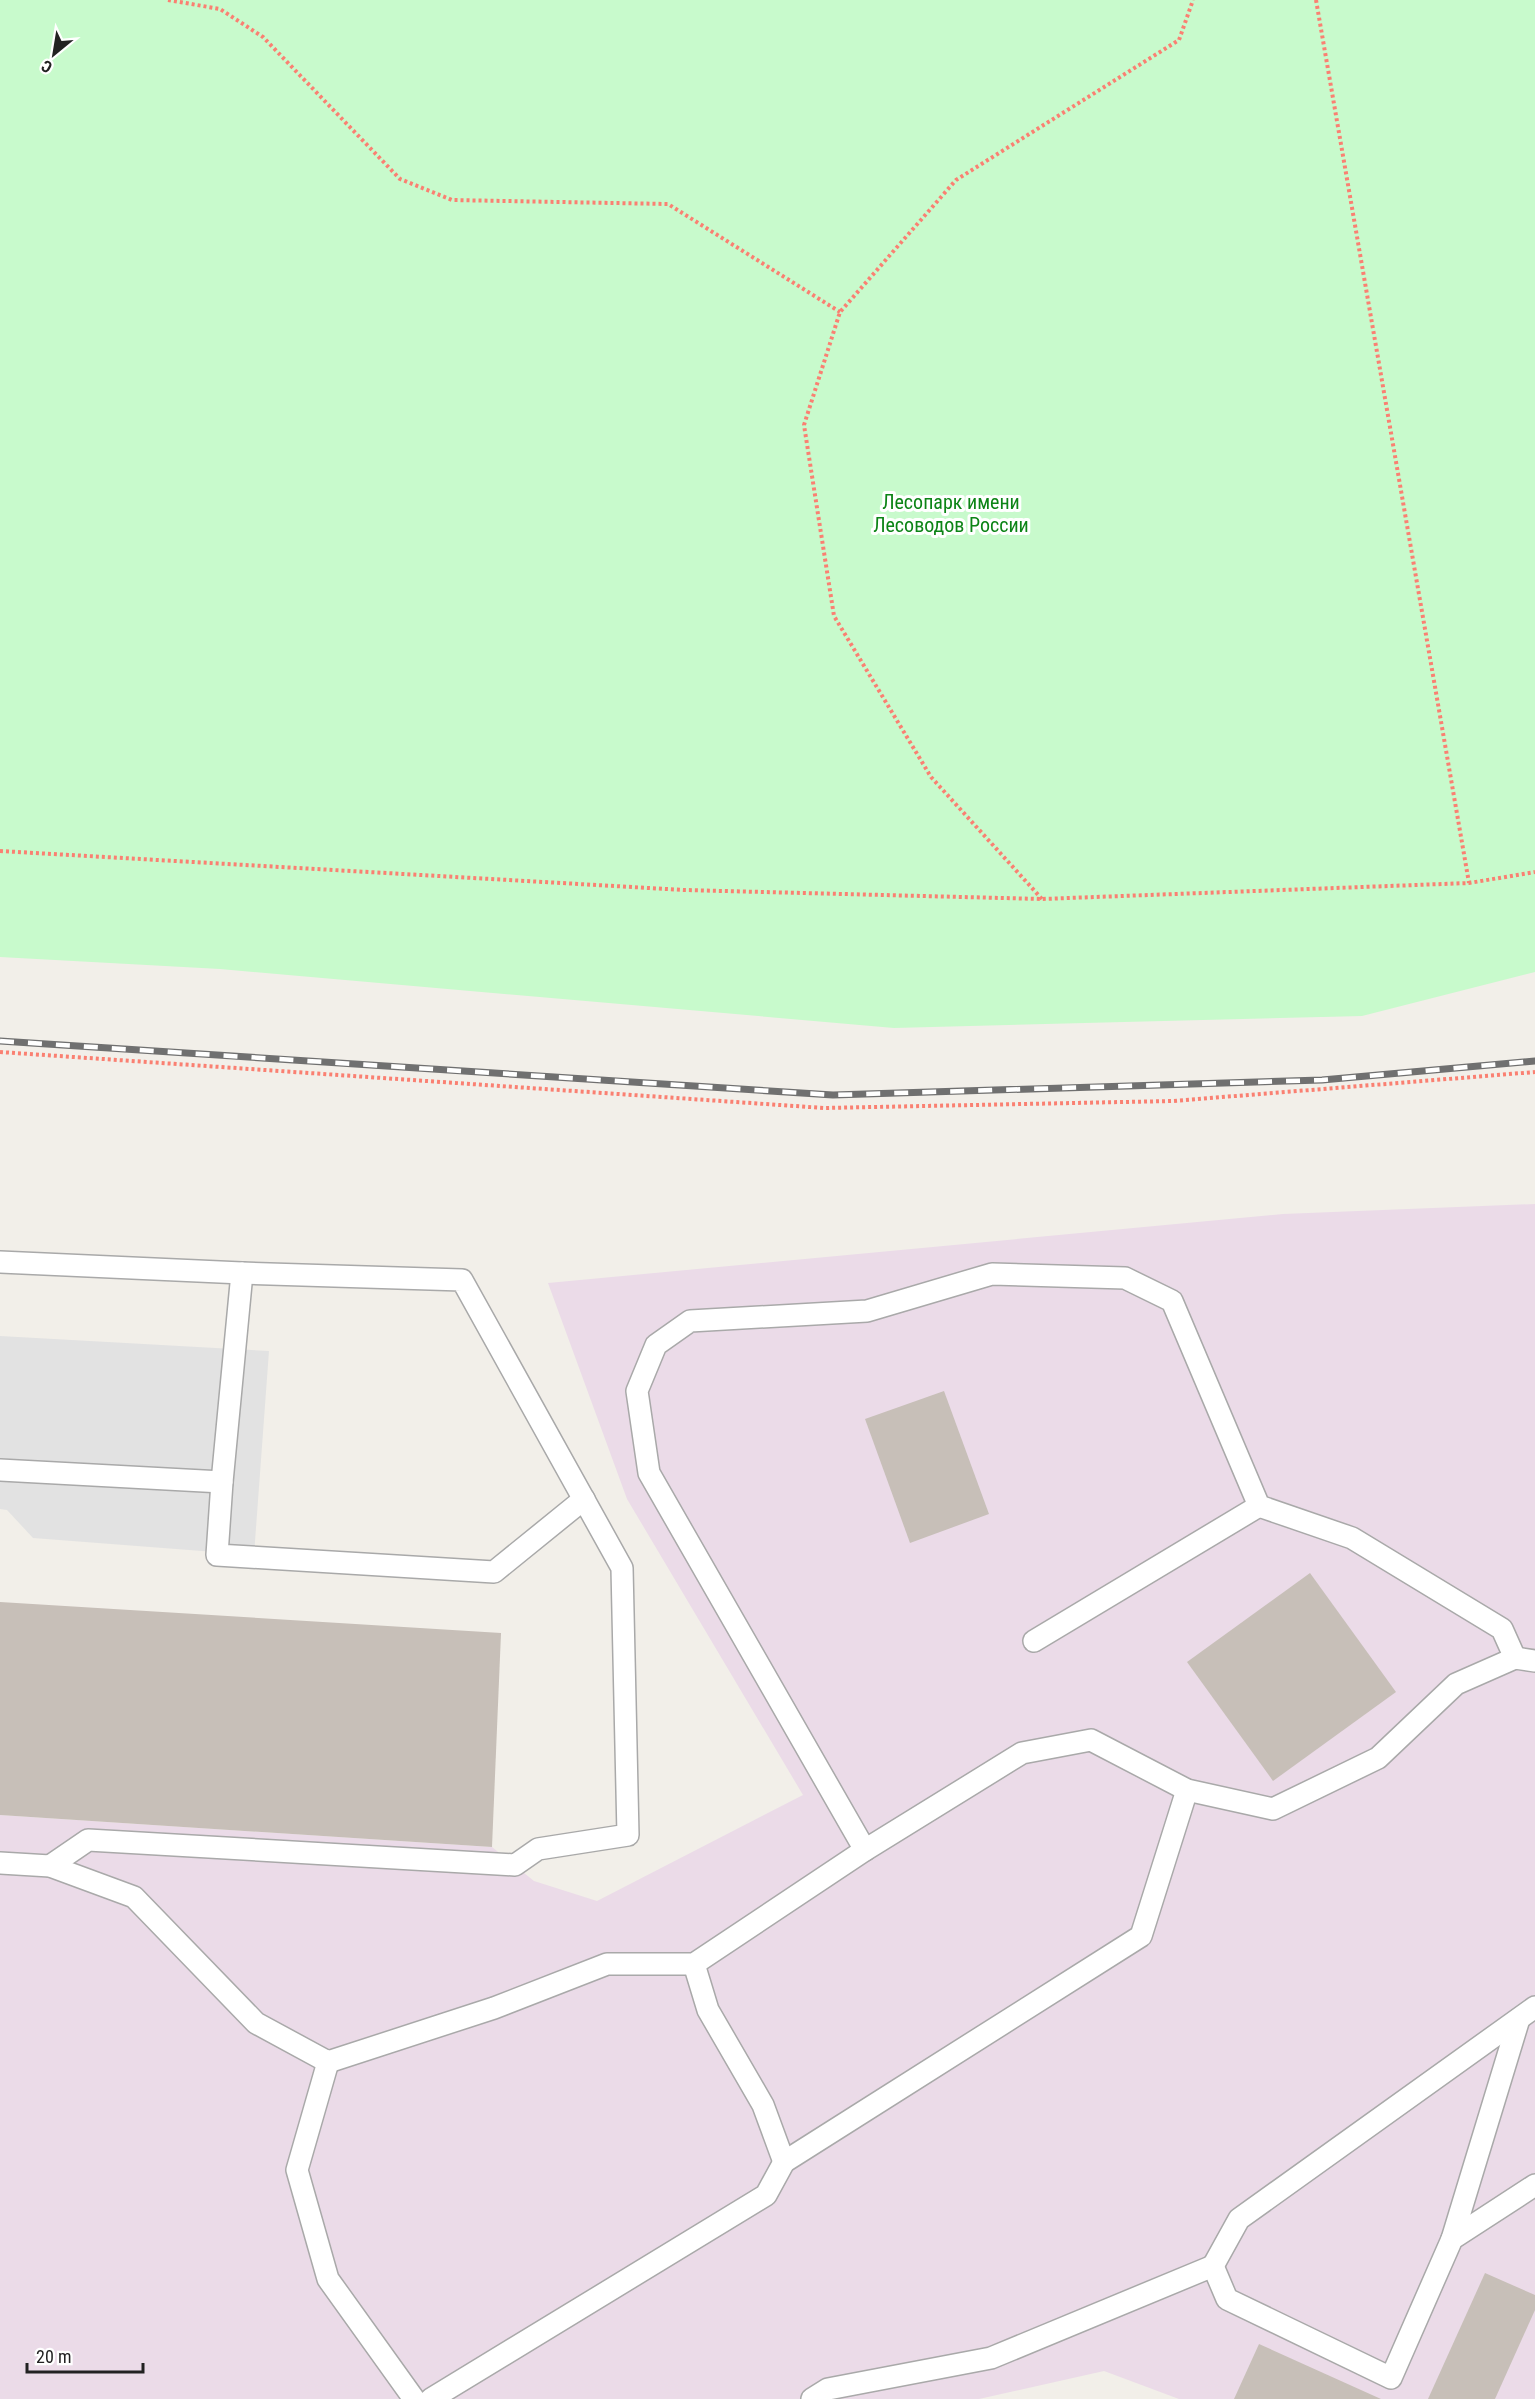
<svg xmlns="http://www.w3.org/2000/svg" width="1535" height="2399" viewBox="0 0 1535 2399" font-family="'Roboto Condensed',sans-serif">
<rect width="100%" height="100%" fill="#f2efe9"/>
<path fill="#ebdbe8" d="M1535,1204V2399H1179L1104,2371L979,2399H0V1815L492,1847L534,1881L597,1901L803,1795L627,1499L548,1283L1283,1214Z"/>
<path fill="#c8facc" d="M0,0H1535V972L1362,1016L894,1028L220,969L0,957Z"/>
<path fill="#e2e2e2" d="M0,1336L269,1351L254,1555L33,1538L7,1510L0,1509Z"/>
<g fill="#c7bfb8">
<path d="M944,1391L989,1514L910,1543L865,1419Z"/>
<path d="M1310,1573L1396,1692L1273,1781L1187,1662Z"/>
<path d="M0,1602L501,1633L492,1847L0,1815Z"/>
<path d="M1485,2273L1535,2295V2310L1495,2399H1428Z"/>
<path d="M1259,2344L1381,2399H1234Z"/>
</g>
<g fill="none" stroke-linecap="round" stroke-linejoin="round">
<defs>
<g id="service">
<path d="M0,1262L242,1273L222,1482L0,1470"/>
<path d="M222,1482L217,1555L494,1572L584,1499"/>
<path d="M1034,1641L1259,1506"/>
<path d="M865,1850L649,1473L637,1391L656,1345L690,1321L867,1311L992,1274L1125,1278L1172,1301L1259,1506L1352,1538L1502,1629L1515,1658"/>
<path d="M0,1863L50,1866L134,1897L256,2023L328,2062L494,2008L607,1964H694L865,1850L1022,1753L1091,1740L1187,1790L1273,1809L1378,1758L1456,1684L1515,1658L1535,1661"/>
<path d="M50,1866L88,1840L515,1865L538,1849L628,1835L622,1568L462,1280L242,1273"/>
<path d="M694,1964L708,2010L763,2105L784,2162"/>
<path d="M328,2062L297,2170L328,2279L414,2399"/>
<path d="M1452,2239L1519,2019"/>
<path d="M1213,2266L1239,2219L1535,2007"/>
<path d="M431,2399L766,2195L784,2162L1141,1936L1187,1790"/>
<path d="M812,2399L828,2389L991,2358L1213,2266L1227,2299L1391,2378L1452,2239L1535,2185"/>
</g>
</defs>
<use href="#service" stroke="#a9a9a9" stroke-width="24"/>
<g stroke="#fa8072" stroke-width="4" stroke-dasharray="3 3" stroke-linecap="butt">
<path d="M168,0L220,9L263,37L400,179L452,200L668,204L840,312"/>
<path d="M1316,0L1469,883"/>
<path d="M0,851L684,890L1042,899L1469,883L1535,872"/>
<path d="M1042,899L931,777L834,616L804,425L840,312L956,180L1179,40L1193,0"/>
<path d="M0,1052L824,1108L1173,1101L1535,1072"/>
</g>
<use href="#service" stroke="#fff" stroke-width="21"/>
<defs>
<path id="rail" d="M0,1041L833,1095L1322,1080L1535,1061"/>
</defs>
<use href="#rail" stroke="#707070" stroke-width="7"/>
<use href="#rail" stroke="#fff" stroke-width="4.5" stroke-dasharray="14" stroke-linecap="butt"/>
</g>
<g text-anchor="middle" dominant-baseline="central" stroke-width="6" stroke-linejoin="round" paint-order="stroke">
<g font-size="20" fill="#0c8416" stroke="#fff">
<text x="951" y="502">Лесопарк имени<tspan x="951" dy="23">Лесоводов России</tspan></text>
</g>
</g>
<g transform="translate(54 54) rotate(210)" stroke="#ffffff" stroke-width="4.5" paint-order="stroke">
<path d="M0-4.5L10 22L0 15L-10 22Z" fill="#222222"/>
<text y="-9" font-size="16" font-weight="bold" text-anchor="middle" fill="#222222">С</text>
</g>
<path d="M27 2363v9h116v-9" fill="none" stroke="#222222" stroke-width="3"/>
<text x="36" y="2363" font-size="18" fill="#222222" stroke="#ffffff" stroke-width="4.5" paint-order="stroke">20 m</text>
</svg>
